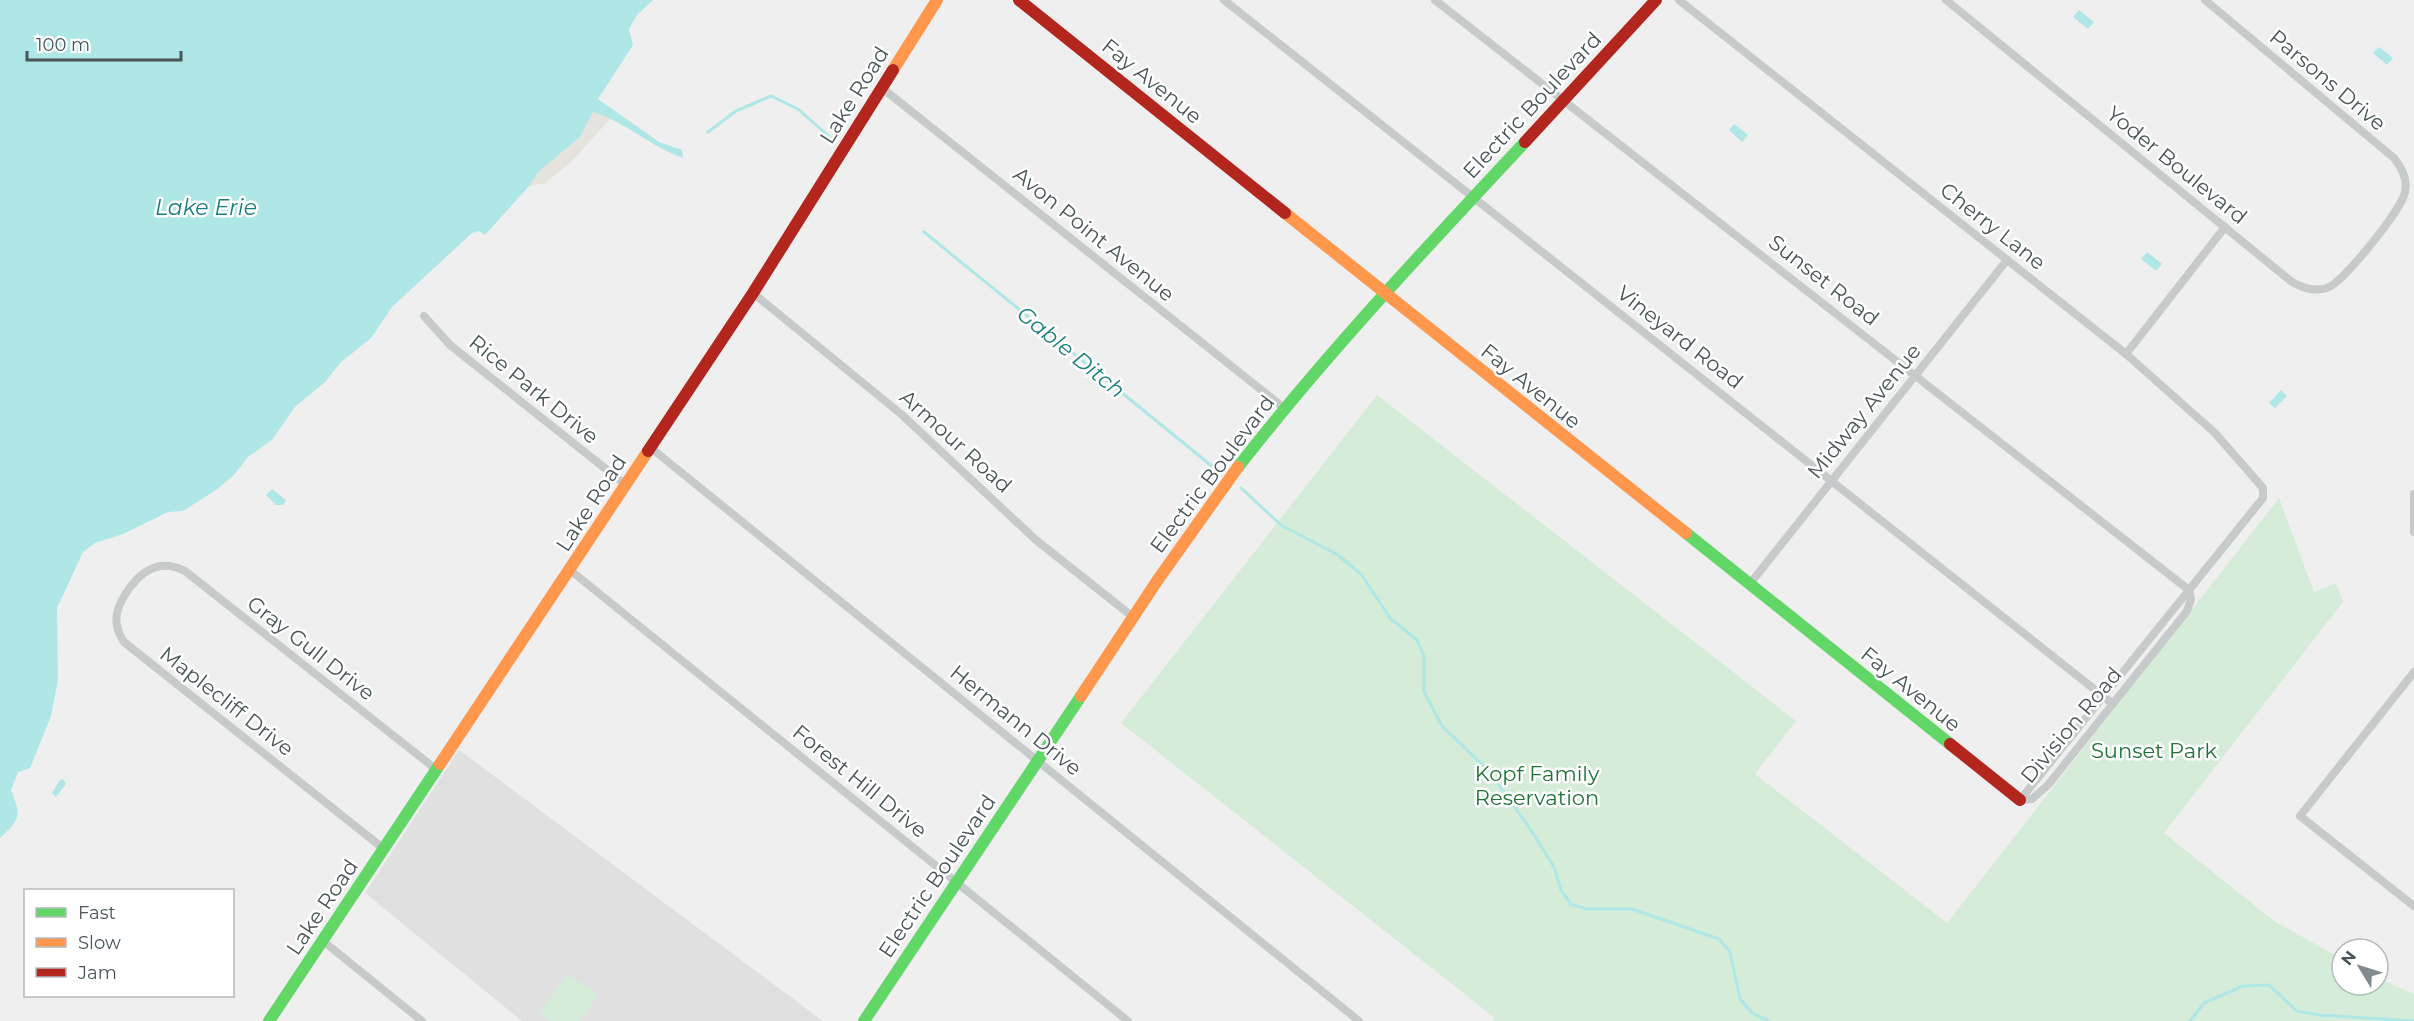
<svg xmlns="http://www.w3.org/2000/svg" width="2414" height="1021" viewBox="0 0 2414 1021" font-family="Montserrat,sans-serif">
<rect width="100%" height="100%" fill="#efefef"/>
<path fill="#e1e0e1" d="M459,750L823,1021H522L365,893Z"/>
<g fill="#d5ecd9">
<path d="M1377,395L1796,721L1755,774L1947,923L2279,498L2314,592L2336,583L2343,602L2164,833L2274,921L2342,959V985H2378V978L2414,994V1021H1493L1495,1018L1121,723Z"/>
<path d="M567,974L598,994L580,1021H551L540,1014Z"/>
</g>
<path fill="#e6e2de" d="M593,112L611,118L572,161L545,183L529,186L538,172L580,137Z"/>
<g fill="#aee7e5">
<path d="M0,0H653L637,15L629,29L633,45L598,99L659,142L682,150L683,158C651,147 626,122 593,112L580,137L538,172L529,186L485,235L479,231L472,233L392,307L371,338L340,363L325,382L295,407L272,440L248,457L233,476L216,490L183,511L168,512L123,534L95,543L83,552L57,608L58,680L51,716L30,768L18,772L11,790C21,816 21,818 0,838Z"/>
<path d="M2079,10L2094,22L2088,29L2073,17Z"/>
<path d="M2379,47L2393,58L2387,65L2373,53Z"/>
<path d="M1734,124L1748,135L1742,142L1729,130Z"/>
<path d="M2147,252L2162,264L2156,271L2141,259Z"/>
<path d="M2281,390L2287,396L2275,408L2269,403Z"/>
<path d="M272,489L286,500L283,505H276L266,495Z"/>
<path d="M63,779L66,784L56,797L52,793L60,780Z"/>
</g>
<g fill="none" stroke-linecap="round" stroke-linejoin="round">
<g stroke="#aee7e5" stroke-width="3">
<path d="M708,132L736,111L771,96L798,109L832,139"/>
<path d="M924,232L1218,471"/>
<path d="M1241,488L1281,525L1338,555L1361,574L1390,618L1417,640L1424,656V692L1442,726L1489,771L1531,830L1554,867L1561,890L1571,904L1587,909H1632L1719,939L1730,952L1740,999L1752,1013L1769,1021"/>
<path d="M2190,1021L2204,1003L2243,986L2269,985L2297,1011L2318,1015L2414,1021"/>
</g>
<g stroke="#c7caca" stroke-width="8">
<path d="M1224,0L2113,704"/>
<path d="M1435,0L2189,590"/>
<path d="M1679,0L2126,354L2215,433L2263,488V498L2020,800"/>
<path d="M1946,0L2292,282C2303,288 2314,292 2327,288C2343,283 2402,209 2405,192C2408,179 2402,168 2394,158L2205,0"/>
<path d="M882,88L1284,408"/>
<path d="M753,293L901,414L1036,540L1133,617"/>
<path d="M424,316L450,345L626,485"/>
<path d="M2126,354L2225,227"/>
<path d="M651,448L1359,1021"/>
<path d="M2414,494V532"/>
<path d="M570,570L1128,1021"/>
<path d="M1749,585L2007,260"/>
<path d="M2414,672L2300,816L2414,906"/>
<path d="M2020,800L2032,799L2048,785L2187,611L2191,599L2189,590"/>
<path d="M384,849L124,642C110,621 117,605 131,586C146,567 163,560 185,571L437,770"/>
<path d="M323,941L422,1021"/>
</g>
<g stroke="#63d668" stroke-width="12">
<path d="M1238,467C1327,353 1426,248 1525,142"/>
<path d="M1686,533L1950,744"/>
<path d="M269,1021L440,764"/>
<path d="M864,1021L1081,696"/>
</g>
<g stroke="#ff974d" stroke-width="12">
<path d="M893,70L937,0"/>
<path d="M1285,213L1686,533"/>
<path d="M1081,696L1157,581L1238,467"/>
<path d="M440,764L648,451"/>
</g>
<g stroke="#b3261e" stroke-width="12">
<path d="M1019,0L1285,213"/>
<path d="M1525,142L1656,0"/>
<path d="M648,451L753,293L893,70"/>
<path d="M1950,744L2020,800"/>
</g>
</g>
<g text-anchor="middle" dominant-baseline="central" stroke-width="5" stroke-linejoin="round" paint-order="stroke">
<g font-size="21" fill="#485559" stroke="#fff">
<text transform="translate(2328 80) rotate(40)">Parsons Drive</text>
<text transform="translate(1152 81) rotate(39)">Fay Avenue</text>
<text transform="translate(854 95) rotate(-58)">Lake Road</text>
<text transform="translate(1532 105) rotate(-47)">Electric Boulevard</text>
<text transform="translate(2177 165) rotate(39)">Yoder Boulevard</text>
<text transform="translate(1993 226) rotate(38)">Cherry Lane</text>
<text transform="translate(1094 234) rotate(39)">Avon Point Avenue</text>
<text transform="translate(1824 280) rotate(38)">Sunset Road</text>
<text transform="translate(1680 337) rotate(38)">Vineyard Road</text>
<text transform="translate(1531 386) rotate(39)">Fay Avenue</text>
<text transform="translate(534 389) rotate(39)">Rice Park Drive</text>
<text transform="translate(1864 411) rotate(-51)">Midway Avenue</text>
<text transform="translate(956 441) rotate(42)">Armour Road</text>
<text transform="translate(1212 474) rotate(-53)">Electric Boulevard</text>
<text transform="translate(591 503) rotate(-57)">Lake Road</text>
<text transform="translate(311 648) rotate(38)">Gray Gull Drive</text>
<text transform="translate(1911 689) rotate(39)">Fay Avenue</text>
<text transform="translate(227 701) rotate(38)">Maplecliff Drive</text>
<text transform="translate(1016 720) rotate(39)">Hermann Drive</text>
<text transform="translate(2071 725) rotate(-50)">Division Road</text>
<text transform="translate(860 781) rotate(39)">Forest Hill Drive</text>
<text transform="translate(937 876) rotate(-56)">Electric Boulevard</text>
<text transform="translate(322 907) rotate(-56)">Lake Road</text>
</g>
<g font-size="21" fill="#207336" stroke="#fff">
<text x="2154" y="750">Sunset Park</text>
<text x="1537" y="773">Kopf Family<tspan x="1537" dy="24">Reservation</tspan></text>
</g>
<g font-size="22" font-style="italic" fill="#187f7d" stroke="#fff">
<text x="206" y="207">Lake Erie</text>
<text transform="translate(1071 352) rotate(39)">Gable Ditch</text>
</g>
</g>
<rect x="24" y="889" width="210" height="108" fill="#ffffff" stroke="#b6bbbd" stroke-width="1.5"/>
<rect x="36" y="908" width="30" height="9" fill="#63d668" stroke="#b6bbbd" stroke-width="1.5"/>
<text x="78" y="919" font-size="18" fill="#485559">Fast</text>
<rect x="36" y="938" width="30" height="9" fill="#ff974d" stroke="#b6bbbd" stroke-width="1.5"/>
<text x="78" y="949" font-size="18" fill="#485559">Slow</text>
<rect x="36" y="968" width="30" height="9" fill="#b3261e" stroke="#b6bbbd" stroke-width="1.5"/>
<text x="78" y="979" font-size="18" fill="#485559">Jam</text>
<g transform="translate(2360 967) rotate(308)"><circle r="28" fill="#ffffff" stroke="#b6bbbd" stroke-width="1.5"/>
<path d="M0-4.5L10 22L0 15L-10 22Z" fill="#828b8e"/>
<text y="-9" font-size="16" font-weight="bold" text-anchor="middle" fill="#485559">N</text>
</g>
<path d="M27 51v9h154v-9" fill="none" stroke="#485559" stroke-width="3"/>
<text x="36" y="51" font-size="18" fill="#485559" stroke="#ffffff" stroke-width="4.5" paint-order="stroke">100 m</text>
</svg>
